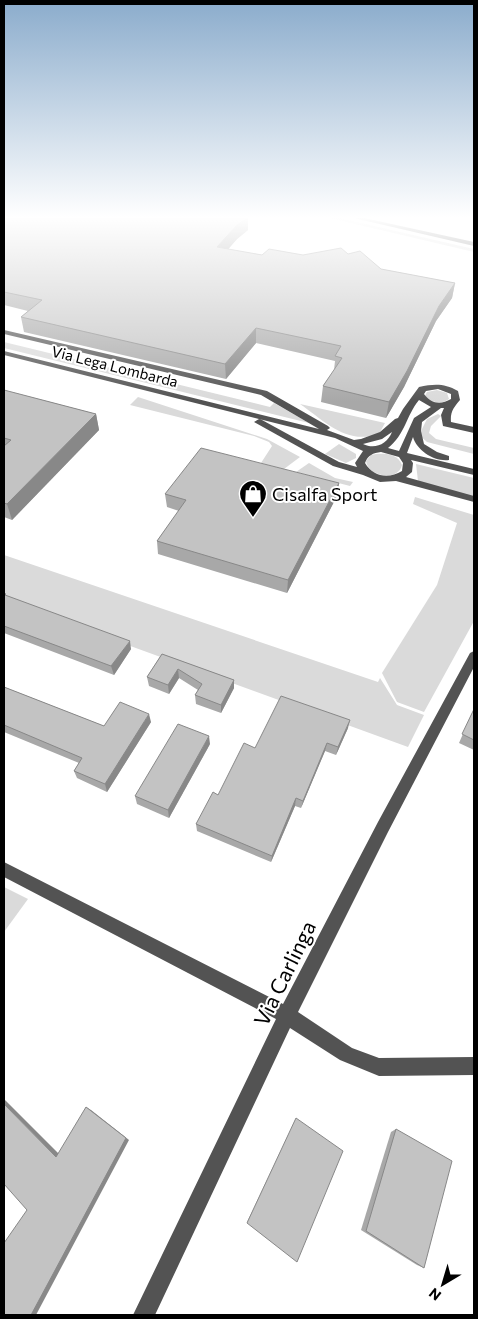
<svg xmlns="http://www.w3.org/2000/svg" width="478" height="1319" viewBox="0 0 478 1319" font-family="Commissioner,sans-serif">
<rect width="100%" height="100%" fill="#fff"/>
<g fill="#dadada">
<path d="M330,218H339L474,249V252Z"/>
<path d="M4,342L270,407L274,403L309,423L4,348Z"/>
<path d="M437,390L447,393L449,399C441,405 432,403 425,396L427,392Z"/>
<path d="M138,397L267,439L300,457L284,469L261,463L272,446L269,442L254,436L130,405Z"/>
<path d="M300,404L385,423L379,434C346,445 326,422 300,404Z"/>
<path d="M438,414L441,416L431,426L429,433L436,439L474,448V454L427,442L419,435L427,419Z"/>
<path d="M339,444L356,454V458L346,463L325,454Z"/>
<path d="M376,454C386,453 398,454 402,465C398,482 368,477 366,461L371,455Z"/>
<path d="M309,463L335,478L353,482L350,486L296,472Z"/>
<path d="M416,464L474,478V499L421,485L418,481Z"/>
<path d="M415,497L474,515V621L424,712L397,702L382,673L437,585L457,523L413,504Z"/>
<path d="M4,555L378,682L380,678L397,705L424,715L408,747L4,600Z"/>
<path d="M4,887L28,899L4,932Z"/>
</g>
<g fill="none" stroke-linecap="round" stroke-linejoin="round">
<g fill="#535353" fill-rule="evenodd">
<path d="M354,218H364L474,242V246Z"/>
<path d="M4,330L267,391L328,426L330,428L327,430L354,440L361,439L380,432L395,419L398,418L403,409L419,387C434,384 444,383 458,391L460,400C454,407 450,412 451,422L474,427V433L443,426L441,415L444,408H441L422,422L421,431L424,444L437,452L449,456V460C435,462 417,451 413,437L407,453L474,469V475L411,460L413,463L412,472L406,477L474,496V502L396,481L380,482L363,475L333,466L254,422L259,419L262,420L339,462L357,467L355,463L363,451L335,438L4,355V351L319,429L261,395L4,334ZM438,389L451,394V399C441,405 431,404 424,394L426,391ZM419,400L431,407L414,418L399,451L388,448C405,435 406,416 419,400ZM392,432C387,444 375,450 363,444L382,439ZM381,452L399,457L403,463L402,471C389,479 373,477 365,463C368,455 373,453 381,452Z"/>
<path d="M474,651V667L388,832L298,1012L352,1048L379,1058L474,1057V1075L379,1076L340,1060L290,1028L155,1315H133L276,1019L4,877V862L283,1004L378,822L470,653Z"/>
</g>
</g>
<g fill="#a8a8a8">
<path d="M4,218L248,230L237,239L228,249L262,255H303L348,254L381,269L455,283L452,298L436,321L404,387L386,418L321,402L323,386L334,370L335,361L256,343L226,379L24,332L21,317L28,311L4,305Z"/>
<path d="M4,390L96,414L99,430L12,520L4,517Z"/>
<path d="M339,483L337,496L287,593L158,554L157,541L179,511L167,507L165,494Z"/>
<path d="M4,593L7,596L131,649L114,675L4,633Z"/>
<path d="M162,654L234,680V688L221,713L196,704L195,695L198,690L179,678L169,694L149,686L147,677Z"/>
<path d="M4,687L104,726L151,722L107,792L77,778L74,771L79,763L4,732Z"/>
<path d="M474,709V750L459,743Z"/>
<path d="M348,728L336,755L325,751L301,808L295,806L271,862L197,831L196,824L218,795Z"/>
<path d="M210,744L169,818L137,804L135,796Z"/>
<path d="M296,1118L247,1223V1222Z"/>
<path d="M396,1129L424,1268L417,1265L361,1230L391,1132Z"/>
</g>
<g fill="#888">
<path d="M247,218H248V230L237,239L218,261L217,247L237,225Z"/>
<path d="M455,283L452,298L436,321L404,387L386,418L389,402L439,306Z"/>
<path d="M256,328V343L226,379L225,364Z"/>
<path d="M96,414L99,430L12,520L7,504Z"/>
<path d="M339,483L337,496L287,593L288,580Z"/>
<path d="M130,641L131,649L114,675L111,666Z"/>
<path d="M178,669L179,678L169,694L168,685Z"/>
<path d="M234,680V688L221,713V705Z"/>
<path d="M149,714L151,722L107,792L105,784Z"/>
<path d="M350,720L348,728L336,755L338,747Z"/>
<path d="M209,736L210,744L169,818L168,810Z"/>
<path d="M327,743L325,751L301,808L303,801Z"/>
<path d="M296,798L295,806L271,862L272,856Z"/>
<path d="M4,1099L63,1158L56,1157L4,1104Z"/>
<path d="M86,1107L91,1110L129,1140L36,1315H31Z"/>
</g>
<g fill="#c3c3c3" stroke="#888">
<path d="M4,218H247L237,225L217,247L262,255L269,249L303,255L341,248L348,254L360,251L381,269L455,283L439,306L407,371L389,402L323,386L342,358L335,356L341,346L256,328L225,364L21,317L42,300L4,292Z"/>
<path d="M4,390L96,414L7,504L4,503V446L11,440L4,438Z"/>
<path d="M201,448L339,483L288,580L157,541L186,500L165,494Z"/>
<path d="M4,593L6,594L5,595L130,641L111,666L4,626Z"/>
<path d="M162,654L234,680L221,705L195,695L202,684L178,669L168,685L147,677Z"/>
<path d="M4,687L104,726L120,702L149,714L105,784L74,771L82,758L4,725Z"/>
<path d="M281,696L350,720L338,747L327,743L303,801L296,798L272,856L196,824L213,792L218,795L244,743L255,748Z"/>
<path d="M474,709V740L462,734Z"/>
<path d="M178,724L209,736L168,810L135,796Z"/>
<path d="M4,1104L56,1157L86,1107L126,1138L31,1315H4V1243L27,1210L4,1184Z"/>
<path d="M296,1118L343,1151L297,1262L247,1223Z"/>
<path d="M396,1129L452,1161L424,1268L366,1231Z"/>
</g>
<linearGradient id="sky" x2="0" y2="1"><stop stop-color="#8baccc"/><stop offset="0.54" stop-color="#fff"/><stop offset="1" stop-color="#fff" stop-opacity="0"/></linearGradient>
<rect width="478" height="402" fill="url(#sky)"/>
<defs>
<symbol id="shop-pin" viewBox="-11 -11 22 30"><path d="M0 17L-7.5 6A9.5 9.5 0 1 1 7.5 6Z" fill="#000" stroke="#fff"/><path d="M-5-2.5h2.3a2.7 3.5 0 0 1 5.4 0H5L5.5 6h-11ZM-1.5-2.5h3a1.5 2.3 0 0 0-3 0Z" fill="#fff"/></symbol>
</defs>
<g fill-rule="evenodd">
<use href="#shop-pin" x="237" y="478" width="32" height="43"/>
</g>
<g text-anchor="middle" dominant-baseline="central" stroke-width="4" stroke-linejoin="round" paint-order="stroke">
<g font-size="15" fill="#000" stroke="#fff">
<text transform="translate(115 366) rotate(14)">Via Lega Lombarda</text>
</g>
<g font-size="18" fill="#000" stroke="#fff" text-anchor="start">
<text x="272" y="494">Cisalfa Sport</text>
</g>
<g font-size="21" fill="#000" stroke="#fff">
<text transform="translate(284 973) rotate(-64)">Via Carlinga</text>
</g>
</g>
<rect width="478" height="1319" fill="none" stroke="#000000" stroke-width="10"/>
<g transform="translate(443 1284) rotate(218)" stroke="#ffffff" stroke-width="4" paint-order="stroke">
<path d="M0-4L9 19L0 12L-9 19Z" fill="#000000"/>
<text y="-8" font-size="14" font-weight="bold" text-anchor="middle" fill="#000000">N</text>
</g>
</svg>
